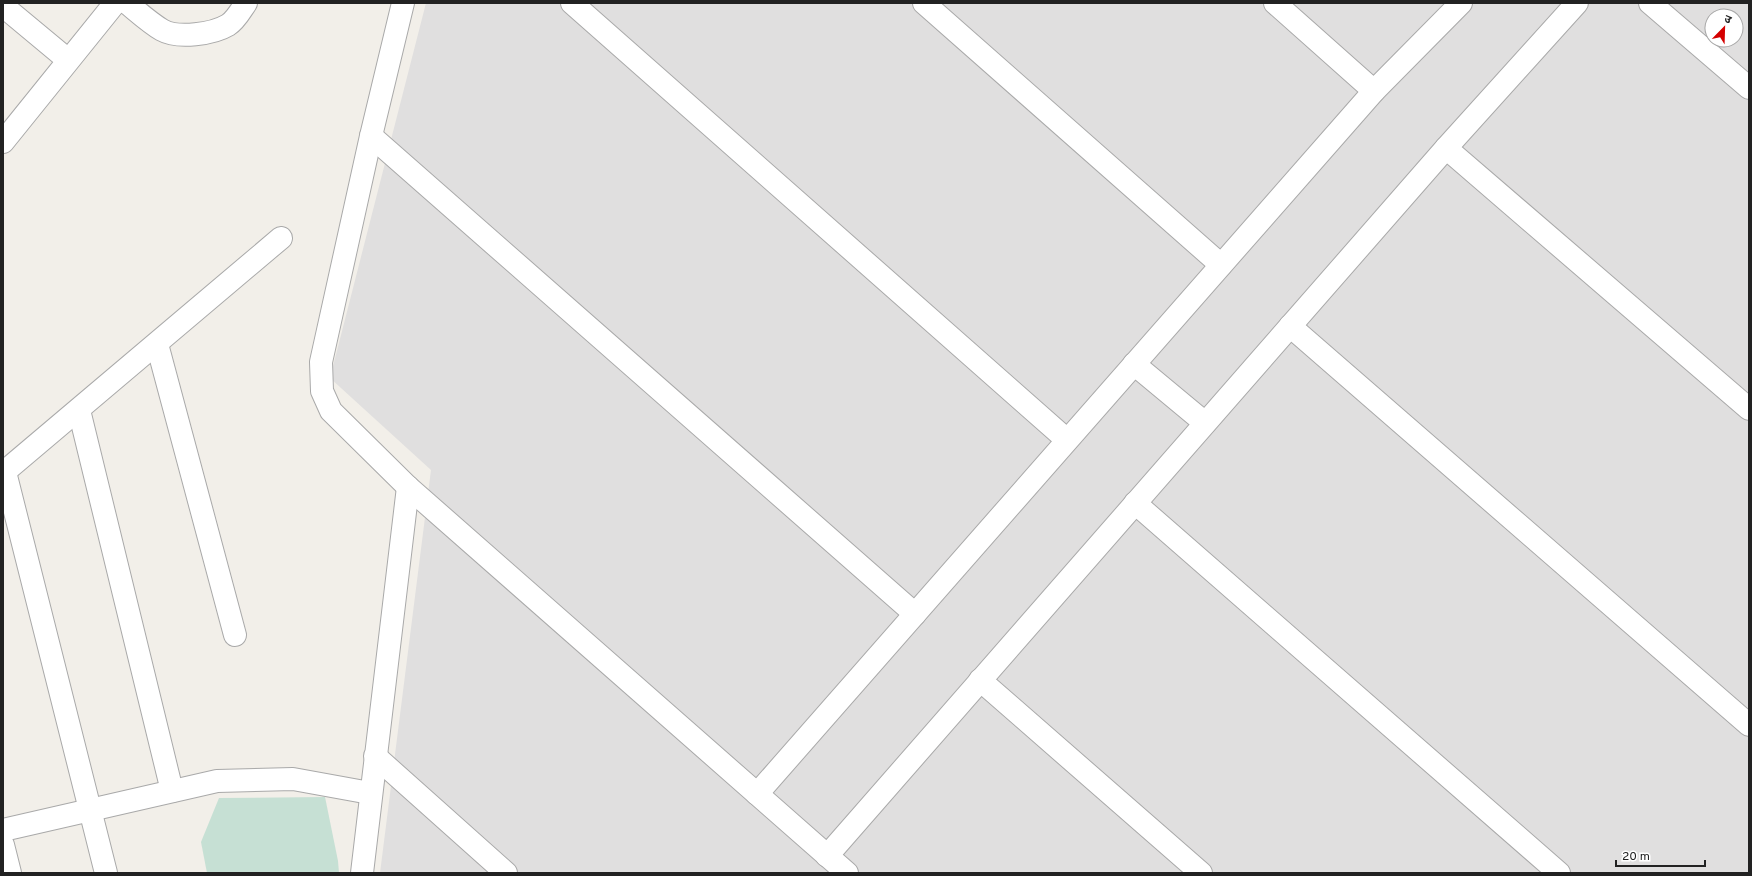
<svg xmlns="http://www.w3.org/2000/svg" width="1752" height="876" viewBox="0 0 1752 876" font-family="Overpass,'Noto Sans Devanagari',sans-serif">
<rect width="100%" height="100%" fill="#f2efe9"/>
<path fill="#e0dfdf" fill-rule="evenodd" d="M426,3H1749V873H380L431,470L330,378ZM1712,16H1736V40H1712Z"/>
<path fill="#c6e0d4" d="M325,797L338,861L339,873H207L201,842L219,798Z"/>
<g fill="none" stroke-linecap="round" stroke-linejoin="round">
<defs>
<g id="minor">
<path d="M127,3C138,12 150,23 162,30C178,39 213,34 228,25C236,20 241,10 246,3"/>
<path d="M403,3L371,136L321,362L322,391L331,411L408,487L847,873"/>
<path d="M572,3L1067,440"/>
<path d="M924,3L1221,265"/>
<path d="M1275,3L1374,91"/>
<path d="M1650,3L1749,88"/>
<path d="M3,6L68,60"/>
<path d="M371,136L915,614"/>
<path d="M3,142L115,3"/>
<path d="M1446,148L1749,409"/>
<path d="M1290,326L1749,725"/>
<path d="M157,344L235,635"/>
<path d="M1134,364L1205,423"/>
<path d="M79,410L172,791"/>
<path d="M5,472L106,873"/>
<path d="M3,473L281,238"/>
<path d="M1135,503L1559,873"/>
<path d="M980,680L1201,873"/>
<path d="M375,756L506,873"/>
<path d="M757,794L1374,91L1461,3"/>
<path d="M3,830L217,781L293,779L370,793"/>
<path d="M3,845L10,873"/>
<path d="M827,856L1446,148L1577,3"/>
<path d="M362,873L408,487"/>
</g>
</defs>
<use href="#minor" stroke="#a9a9a9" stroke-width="24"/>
<use href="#minor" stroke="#fff" stroke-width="22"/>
</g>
<rect width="1752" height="876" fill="none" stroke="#222222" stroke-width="8"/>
<g transform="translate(1724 28) rotate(23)"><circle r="19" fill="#ffffff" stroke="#a7a7a7"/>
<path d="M0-3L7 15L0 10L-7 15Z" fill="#d40000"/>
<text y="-6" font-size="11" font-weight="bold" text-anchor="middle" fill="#222222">उ</text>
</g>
<path d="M1616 860v6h89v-6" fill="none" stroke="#222222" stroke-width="2"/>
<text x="1622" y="860" font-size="12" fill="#222222" stroke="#ffffff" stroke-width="3" paint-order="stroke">20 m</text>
</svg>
